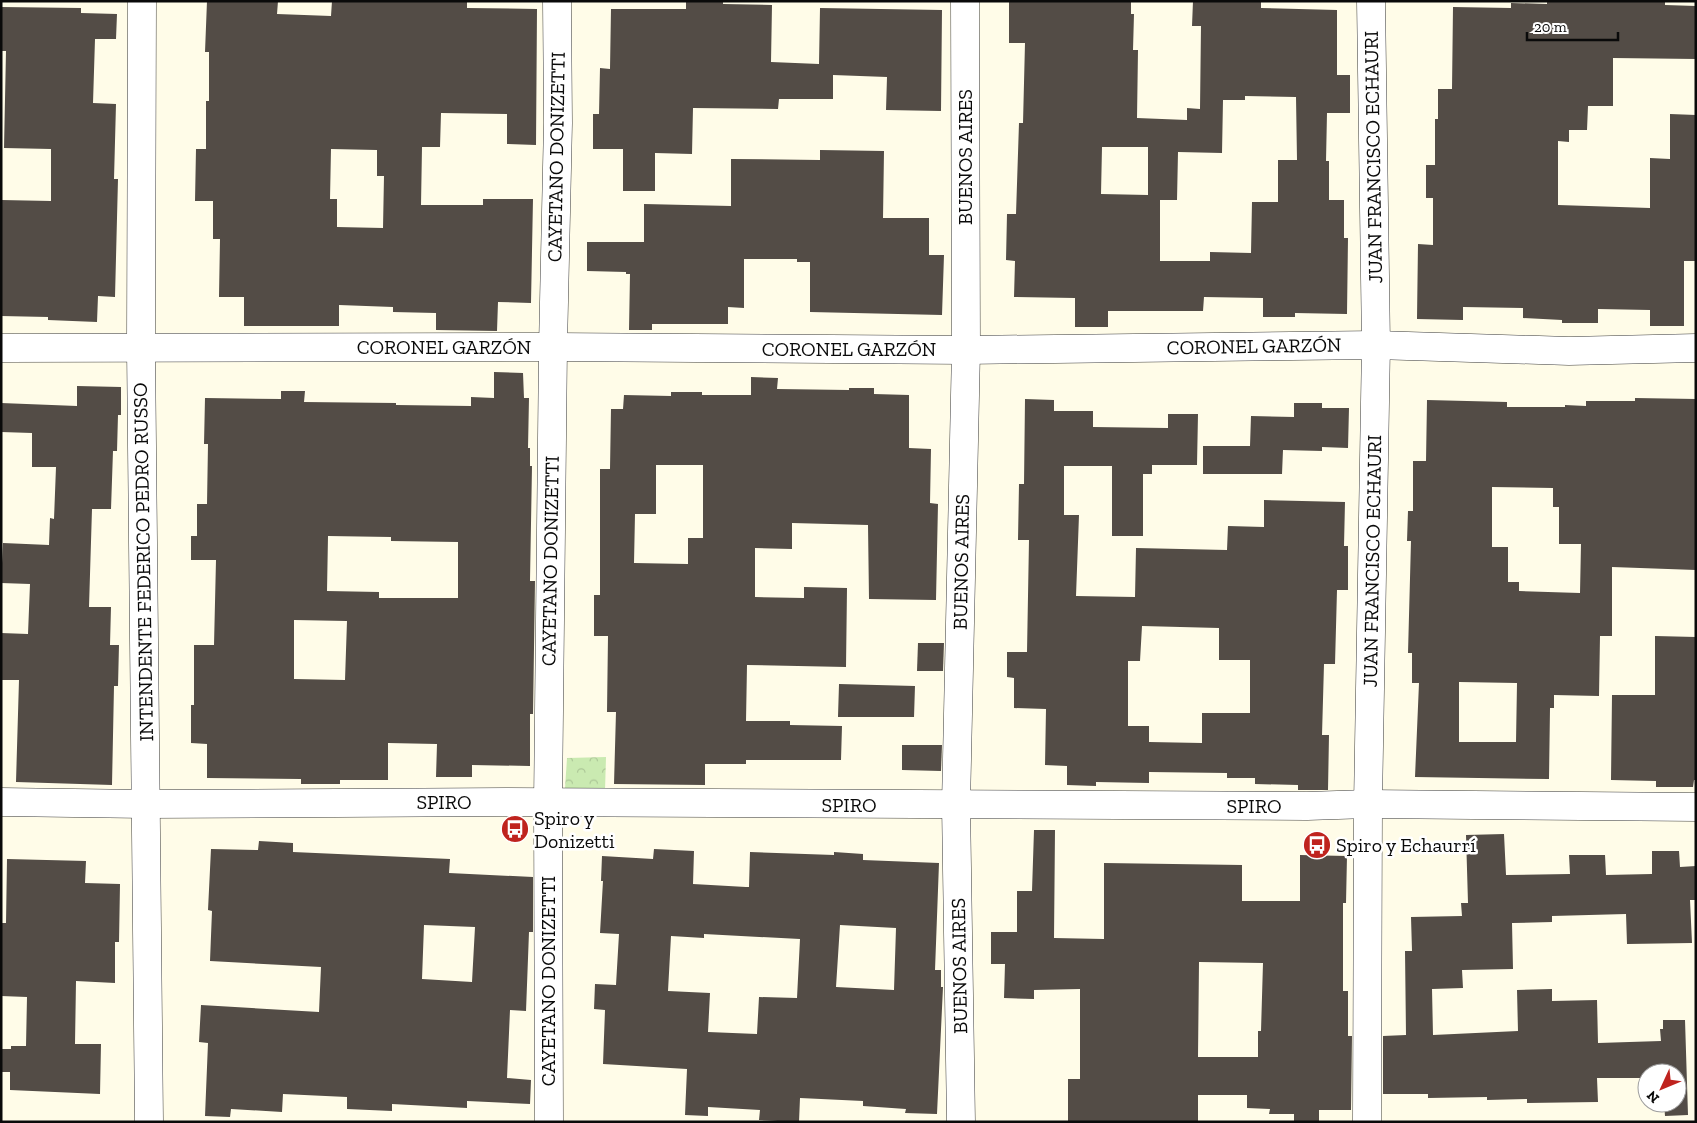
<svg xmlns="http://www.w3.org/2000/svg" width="1697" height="1123" viewBox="0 0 1697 1123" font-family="'Zilla Slab',serif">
<defs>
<pattern id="park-crowns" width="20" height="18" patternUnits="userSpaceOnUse" patternTransform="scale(1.25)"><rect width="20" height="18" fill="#caeab1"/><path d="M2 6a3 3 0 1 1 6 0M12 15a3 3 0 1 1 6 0" fill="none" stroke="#acc797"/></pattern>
</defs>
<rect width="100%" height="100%" fill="#fffce8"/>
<path fill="url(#park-crowns)" d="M606,757L605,791L565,789L567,758Z"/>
<g fill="#534c46" fill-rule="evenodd">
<path d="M207,1H278L277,14L331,16L332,1H467V8L537,9L536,145L507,144V114L441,113L440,147H422L421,205H483V199H533L531,303L498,302L497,331L436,330V313L393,312V307L339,305V326H244V297H219L220,239H213V201H195L196,149H206V101H209V52H205ZM331,149L377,150V176H384L383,228L337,227V199H330Z"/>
<path d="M686,1H723V4L772,5L771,62L819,64L820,8L942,10L941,111L886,110L887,77L833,75V99H779L778,109L693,108L692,154L655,153V191H623V149H593V114H599L600,68L610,69L611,9H686Z"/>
<path d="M1009,1H1131V14H1134L1133,50H1138L1137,118L1187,120V108L1200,109L1201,26H1192L1193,1H1261V8L1337,10V75H1350V113H1327L1326,161H1329V200H1344V238H1348L1347,314L1295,313V317H1263V298L1204,297L1203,311H1108V327H1075V298L1014,297L1015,261L1006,260L1007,214H1016L1019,123H1023L1025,43H1009ZM1245,96L1296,97L1297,160H1278V202H1252L1251,253L1210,252V261H1160V200H1177L1178,152L1222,153L1223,100H1245ZM1102,147H1148V195L1101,194Z"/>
<path d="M1547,1H1665V5L1696,6V59L1613,58V106H1588L1587,130H1569V142L1558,141V205L1650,208V158L1670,159V114L1696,115L1695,261H1684V326H1650V310L1598,309V323H1562V320L1523,318V308L1463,307V320L1417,319L1418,244L1433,245V198H1426V165H1435V119H1438V89H1452L1453,7L1511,8V3L1547,4Z"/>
<path d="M1,7L81,8V13L117,14L116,39H95L93,103L116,104L114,179H118L115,297L98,296L97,322L48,320V317L1,316V200L51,201V149L4,148L6,51H1Z"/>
<path d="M820,150L884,151L883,218H929V255H944L942,315L810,312V262H797V259H744V308L728,307V324H652V330H629L630,274H626V272L587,271V242H644V204L731,206V159L820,160Z"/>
<path d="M494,372L523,373L524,398H529L528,448H530V466H532L530,581H535L533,714H530V766L472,765V777H436L437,744L388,743V780H340V784H301V779L207,778V744L191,743V705H194V645H214L216,560H191V536H197V504H207L208,444H204L205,398L281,399V391H305L304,402L396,403V405L471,406V397L494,398ZM328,536L391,537V541L458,542V598H379V592L327,591ZM294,620L347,621L345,680L294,679Z"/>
<path d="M751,377L778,378L777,389L849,390V388H874V394L909,395V448L931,449L930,503L938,504L936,600L869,599L868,525L792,523V549L755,548V597L804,598V587L847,588L846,667L747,665L746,721H790V725L842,726L841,760H746V764H705V785L614,784L616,712H607L608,636H594V595H600V469H610L611,409H623L624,395L671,396V392H702V395H751ZM656,465H703V538H688V564L634,563L635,514H656Z"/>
<path d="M77,386L121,387V415H118L117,451H113L111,509H92L89,607H111L110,645H119L118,686H114L112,785L16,782L19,680H1V633L28,634L30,584L1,583L3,543L49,545L50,518L54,519L56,467H32V433L1,432V403L77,406Z"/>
<path d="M1635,398L1696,399V570L1612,567V636H1600L1599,696L1554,695V708H1550L1549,779L1415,777L1419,683H1412V653H1408L1411,541H1407L1408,511H1413V461H1426L1427,400L1507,402V407H1565V405L1586,406V401H1635ZM1492,487L1553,488V507H1559V544H1581L1580,593L1519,591V582H1508V547H1492ZM1459,682L1517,683L1516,742H1459Z"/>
<path d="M1025,399L1054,400V411H1093V427L1168,428V414H1198L1197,465H1152V474H1143V536H1112V466H1064V515H1079L1076,596L1135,597L1136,548L1227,550L1228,526L1264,527V500L1345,502L1344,546H1348V590H1337L1335,664H1324L1322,735H1329L1328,790H1298V785L1255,784V778H1227V773L1149,772V783L1096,782V786L1067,785V766L1045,765L1046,709L1014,708V678L1007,677V652H1027L1029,540H1018L1019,484H1024ZM1142,626L1219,628V660H1250V713H1202V743L1149,742V726H1128V661H1140Z"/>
<path d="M1294,403H1322V408H1349L1348,448L1322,447V451L1283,450L1282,474H1203V446H1250L1251,416L1294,417Z"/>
<path d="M1655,636L1696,637V780H1694L1693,787H1656V781L1611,780L1612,695H1655Z"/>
<path d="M918,643H944L943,671H917Z"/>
<path d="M839,684L915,686L914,717H838Z"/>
<path d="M902,745H942L941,771L902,770Z"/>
<path d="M1034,830H1055L1054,938L1104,939V863L1242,865V901H1300V855L1347,856L1346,903H1343V991H1348V1036H1352L1351,1110H1319V1122H1294V1114H1269L1270,1109L1247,1108V1095H1198V1122H1068V1079H1080V989L1034,990V999L1004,998L1005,964H991V932H1017V891H1032ZM1199,962L1263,963L1261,1031H1258V1057H1198Z"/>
<path d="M1504,834L1506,875L1570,874L1569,855H1605L1606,875L1652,874V851H1679L1680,867L1696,866V900H1690L1692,943L1627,944L1626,914L1552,916V922L1512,923L1513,969L1462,970L1463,988L1432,989L1433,1035L1518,1031L1517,990L1552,989V1001L1597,1000L1598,1043L1661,1041L1660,1029H1663V1020H1685L1688,1115L1665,1116L1664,1103H1677V1073H1647V1078H1597L1598,1102L1527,1103V1099L1487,1100V1097L1428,1098V1094H1383V1036L1406,1035L1405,951H1412L1411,917L1462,916L1461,903H1468L1466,835Z"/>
<path d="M259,841L293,843V852L450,859L449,873L533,877V932H529L526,1011L510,1010L507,1078L531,1080L530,1104L467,1101V1108L392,1104V1111L347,1109V1097L283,1094L282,1112L231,1109L230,1117L205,1116L208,1043L199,1042L201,1005L319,1012L321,967L210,961L212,911L208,910L211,849L258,850ZM424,925L475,927L472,982L422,979Z"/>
<path d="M654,849L694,851L693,884L746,887H749L750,852L834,855V852L863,854V860L939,863L935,970H941V987H943L937,1114L905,1113L906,1109L863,1106V1101L800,1098L799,1122L759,1120L760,1110L708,1107V1116L685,1115L687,1069L603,1064L605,1010L594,1009L595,984L616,985L619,934L600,933L603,881H601L602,856L653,859ZM840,925L896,928L894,990L836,987ZM704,934L800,939L797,998L759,997L757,1034L708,1032L710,993L668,991L671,936L704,938Z"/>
<path d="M7,859L86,861L85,883L120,884L119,942H115V983L76,981L75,1044H101L100,1094L10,1090V1072H1V1049H11V1046H26L27,997L1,996V923H6Z"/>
</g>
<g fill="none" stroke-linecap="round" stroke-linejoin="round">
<defs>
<g id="minor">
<path d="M142,1L141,349L149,1122"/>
<path d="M1,348L553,347L966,350L1376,345L1569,351L1696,348"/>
<path d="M1,802L145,804L506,802L1307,806L1368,804L1696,807"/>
<path d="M549,1122L548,803L553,347L558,123L557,1"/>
<path d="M961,1122L956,805L966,350L965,1"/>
<path d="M1367,1122L1368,804L1376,345L1371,1"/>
</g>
</defs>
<use href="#minor" stroke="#3d3d3d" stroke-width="29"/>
<use href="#minor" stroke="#fff" stroke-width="28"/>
</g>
<defs>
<symbol id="bus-disc" viewBox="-11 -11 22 22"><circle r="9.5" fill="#bf231e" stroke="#fff"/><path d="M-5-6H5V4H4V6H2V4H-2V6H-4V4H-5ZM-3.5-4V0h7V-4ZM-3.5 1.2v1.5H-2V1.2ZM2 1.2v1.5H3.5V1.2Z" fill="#fff"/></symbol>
</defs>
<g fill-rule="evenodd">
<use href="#bus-disc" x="499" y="813" width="32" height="32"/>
<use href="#bus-disc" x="1301" y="829" width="32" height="32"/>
</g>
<g text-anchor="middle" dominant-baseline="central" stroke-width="5" stroke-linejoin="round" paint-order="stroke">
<g font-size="20" fill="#0a0a0a" stroke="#fff">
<text transform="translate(556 157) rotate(-89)">CAYETANO DONIZETTI</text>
<text transform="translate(965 157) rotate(-90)">BUENOS AIRES</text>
<text transform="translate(1373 157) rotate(-91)">JUAN FRANCISCO ECHAURI</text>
<text transform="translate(1254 346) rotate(-1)">CORONEL GARZÓN</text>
<text x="444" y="347">CORONEL GARZÓN</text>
<text x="849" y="349">CORONEL GARZÓN</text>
<text transform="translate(550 561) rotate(-89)">CAYETANO DONIZETTI</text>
<text transform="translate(1372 561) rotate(-89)">JUAN FRANCISCO ECHAURI</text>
<text transform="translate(143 562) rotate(-91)">INTENDENTE FEDERICO PEDRO RUSSO</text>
<text transform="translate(961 562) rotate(-89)">BUENOS AIRES</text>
<text x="444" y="802">SPIRO</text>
<text x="849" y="805">SPIRO</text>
<text x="1254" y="806">SPIRO</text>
<text transform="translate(959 966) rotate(-91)">BUENOS AIRES</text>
<text transform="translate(548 981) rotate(-90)">CAYETANO DONIZETTI</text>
</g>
<g font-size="20" fill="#0a0a0a" stroke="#fff" text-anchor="start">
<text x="534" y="818">Spiro y<tspan x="534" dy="23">Donizetti</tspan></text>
<text x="1336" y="845">Spiro y Echaurrí</text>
</g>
</g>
<rect width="1697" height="1123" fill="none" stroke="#0a0a0a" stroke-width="5"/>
<g transform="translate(1662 1088) rotate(226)"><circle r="24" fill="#ffffff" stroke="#9d9d9d"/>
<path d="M0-4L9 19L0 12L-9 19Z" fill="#bf231e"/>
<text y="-8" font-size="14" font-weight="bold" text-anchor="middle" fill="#0a0a0a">N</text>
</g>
<path d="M1527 32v8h91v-8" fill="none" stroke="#0a0a0a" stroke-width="2.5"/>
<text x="1534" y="32" font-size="15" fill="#0a0a0a" stroke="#ffffff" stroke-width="4" paint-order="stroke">20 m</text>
</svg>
